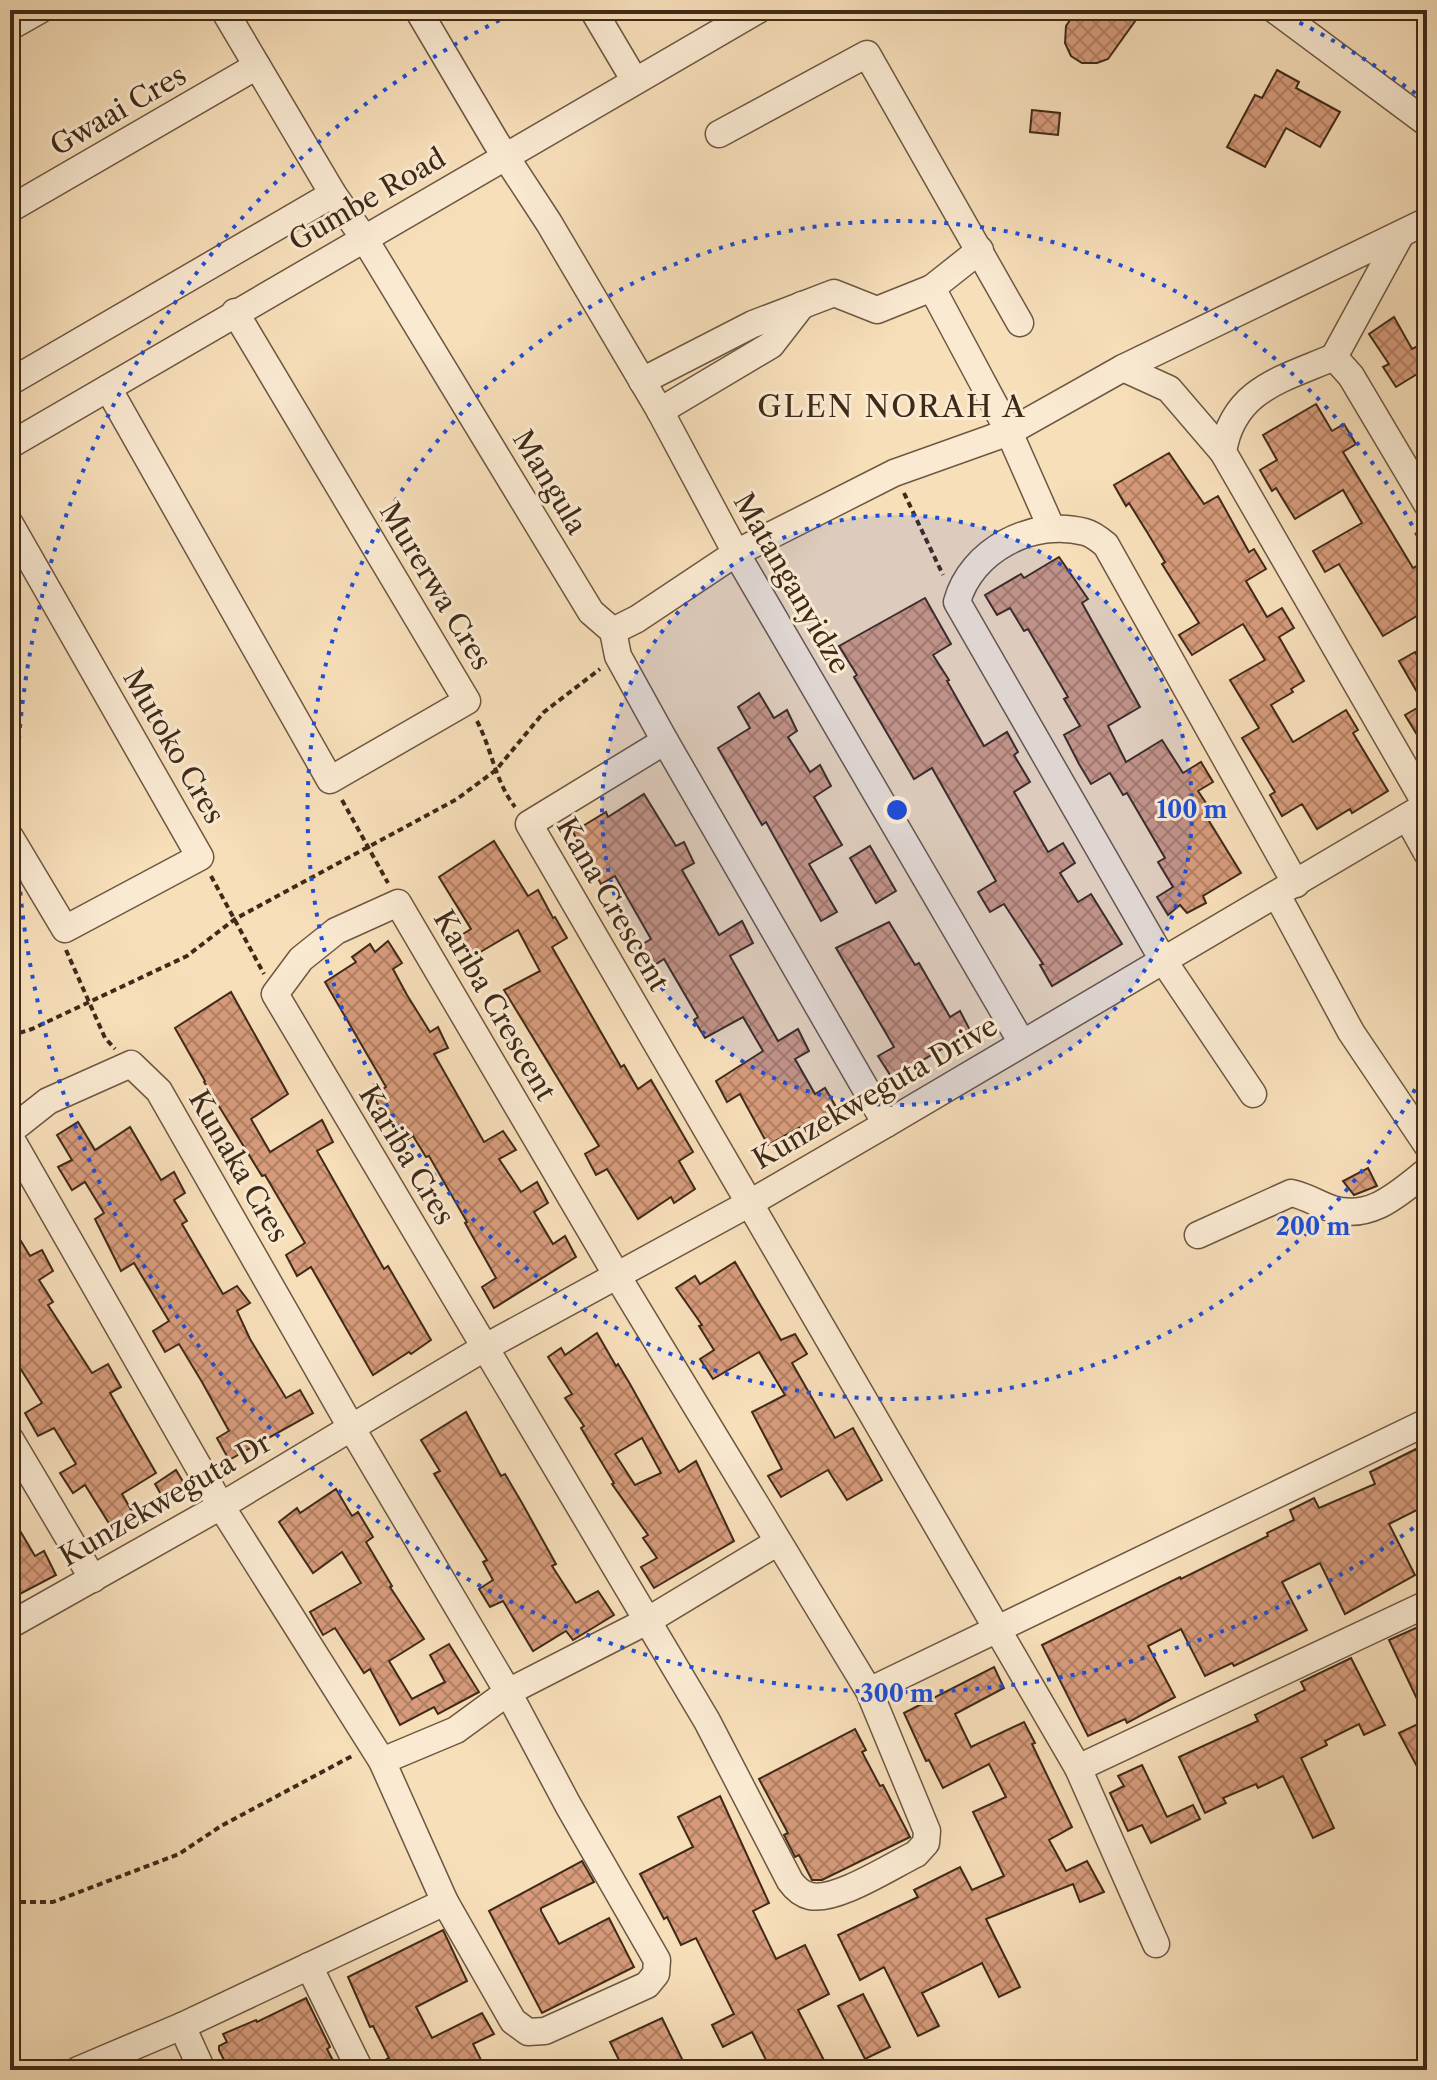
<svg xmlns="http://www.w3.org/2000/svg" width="1437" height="2080" viewBox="0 0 1437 2080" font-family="'Libre Caslon Text',serif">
<defs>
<pattern id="building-cross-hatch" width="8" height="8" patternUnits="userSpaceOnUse" patternTransform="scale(2)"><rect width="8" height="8" fill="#d79b7b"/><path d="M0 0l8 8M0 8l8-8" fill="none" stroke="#b07f64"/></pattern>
</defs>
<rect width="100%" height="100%" fill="#f7dfba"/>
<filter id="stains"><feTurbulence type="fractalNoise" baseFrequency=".0025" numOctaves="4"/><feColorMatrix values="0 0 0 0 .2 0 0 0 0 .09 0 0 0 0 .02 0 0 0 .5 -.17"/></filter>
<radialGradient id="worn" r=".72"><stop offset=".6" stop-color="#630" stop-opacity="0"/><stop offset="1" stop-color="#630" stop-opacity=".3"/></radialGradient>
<g fill="url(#building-cross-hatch)" stroke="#3f2a18" stroke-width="2" fill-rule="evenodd">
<path d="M1077,10H1143L1108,59L1097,63H1082L1071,56L1065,43L1066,26Z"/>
<path d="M1277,70L1299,82L1296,88L1340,112L1320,147L1286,128L1265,167L1227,147L1255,95L1262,98Z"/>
<path d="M1032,110L1060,113L1058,135L1030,132Z"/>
<path d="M1394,317L1412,349L1420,345L1427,358V368L1396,387L1383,367L1389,364L1369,334Z"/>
<path d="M1316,404L1332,431L1344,424L1356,444L1343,452L1413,568L1427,560V610L1383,636L1339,564L1325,572L1313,551L1362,523L1343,490L1295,519L1276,488L1272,491L1260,470L1277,460L1263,435Z"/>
<path d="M1169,453L1204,504L1218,496L1249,552L1254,549L1266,569L1246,581L1267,617L1282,608L1294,628L1279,637L1304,681L1291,689L1293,692L1271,705L1293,742L1346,710L1358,730L1353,733L1388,791L1352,813L1350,809L1317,829L1302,804L1282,816L1270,795L1275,792L1242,738L1259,728L1230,680L1265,660L1243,624L1192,655L1179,635L1199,623L1162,564L1165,562L1147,532L1129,503L1126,506L1114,485Z"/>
<path d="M1059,557L1088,599L1082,603L1140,707L1108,726L1126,762L1162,740L1183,773L1201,762L1213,782L1198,791L1212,812L1206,816L1241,873L1203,896L1206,903L1187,913L1180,905L1168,915L1157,897L1173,887L1158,862L1165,858L1127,793L1123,795L1110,773L1091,784L1079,764L1064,735L1080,726L1064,699L1068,697L1028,629L1024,631L1010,608L997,615L985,595L1021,574L1024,578Z"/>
<path d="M925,598L951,644L933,655L949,680L947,681L984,746L1007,732L1018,752L1014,755L1030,782L1014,792L1048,852L1063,843L1075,863L1060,873L1078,902L1091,894L1122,944L1052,986L1040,965L1043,964L1004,904L990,912L978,892L996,881L932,768L914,779L854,677L857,675L839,646Z"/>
<path d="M1415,652L1427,672V751L1405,715L1424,704L1399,661Z"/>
<path d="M759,693L774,718L787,710L797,731L788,737L810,772L820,765L831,786L814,797L842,845L809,864L837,912L821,921L766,822L762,825L718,748L750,728L738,707Z"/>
<path d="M644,794L676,846L684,842L694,863L682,870L719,935L742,921L753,943L730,956L778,1041L798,1029L809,1051L795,1059L815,1094L825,1088L839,1112L806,1132L802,1126L768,1145L740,1094L727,1102L716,1081L763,1051L743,1017L705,1038L694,1020L698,1017L664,959L650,968L638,947L651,939L615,876L601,884L573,832L606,812L608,817Z"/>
<path d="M494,841L528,896L538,890L553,918L555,917L567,938L552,947L621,1067L624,1065L638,1089L651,1080L693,1152L679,1161L695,1189L674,1203L671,1197L638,1219L607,1169L596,1175L585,1154L599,1146L504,990L540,971L518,930L470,958L458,937L471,929L439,877Z"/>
<path d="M870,846L896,891L876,903L850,858Z"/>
<path d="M889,922L915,965L919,963L950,1017L960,1011L971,1032L892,1078L878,1056L894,1047L836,948Z"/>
<path d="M388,941L402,963L393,969L407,995L430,1032L438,1027L448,1048L434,1054L484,1142L503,1131L516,1150L499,1159L521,1192L537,1182L548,1203L534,1212L553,1244L565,1236L576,1257L494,1308L482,1287L496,1278L465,1223L467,1222L429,1156L426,1157L413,1136L400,1144L373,1095L386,1087L325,982L356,962L352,957L370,944L375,952Z"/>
<path d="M231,992L288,1094L251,1119L270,1152L322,1120L333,1142L317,1151L384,1269L388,1266L431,1340L411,1354L409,1352L373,1375L311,1267L297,1276L286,1255L305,1243L265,1175L262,1176L204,1082L205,1081L175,1028Z"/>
<path d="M78,1122L95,1150L130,1127L161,1180L174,1172L185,1193L174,1200L187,1221L182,1224L223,1294L237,1286L250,1303L237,1311L250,1339L286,1398L300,1390L313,1413L229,1460L217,1438L229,1431L202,1382L179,1344L165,1352L153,1331L169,1321L134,1263L121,1271L95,1219L104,1213L85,1182L72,1190L58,1167L72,1160L57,1135Z"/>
<path d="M1368,1168L1377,1186L1354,1195L1343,1181Z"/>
<path d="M10,1223L30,1256L42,1250L53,1271L39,1280L53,1302L48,1305L92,1373L108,1364L121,1387L110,1393L156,1473L122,1494L137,1520L115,1533L85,1485L73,1493L60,1473L76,1464L54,1428L38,1436L25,1413L42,1403L10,1352Z"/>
<path d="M735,1262L781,1340L795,1334L807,1354L792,1363L835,1438L853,1428L882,1480L847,1500L828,1470L781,1497L768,1476L782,1469L752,1412L785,1395L759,1352L713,1379L700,1359L714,1350L699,1326L702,1325L676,1288L695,1276L700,1284Z"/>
<path d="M597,1333L616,1366L618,1364L630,1384L679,1472L696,1461L734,1541L654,1588L641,1567L657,1558L643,1538L648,1535L612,1484L614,1483L581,1428L584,1426L565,1398L572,1394L548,1357L561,1348L565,1355ZM642,1438L661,1473L635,1485L615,1454Z"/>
<path d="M466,1412L501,1476L505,1474L522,1503L556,1564L552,1566L576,1603L598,1591L614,1615L573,1640L566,1631L533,1651L503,1601L490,1607L479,1589L493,1580L483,1562L487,1560L434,1474L440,1471L421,1440Z"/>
<path d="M1427,1446V1505L1389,1524L1415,1575L1345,1614L1320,1563L1282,1582L1307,1630L1234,1666L1232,1663L1205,1676L1181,1629L1148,1646L1175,1697L1127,1723L1125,1719L1088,1736L1042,1645L1180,1577L1181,1579L1268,1536L1267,1533L1294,1520L1290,1510L1314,1498L1319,1508L1375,1484L1370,1472L1416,1449L1417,1452Z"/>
<path d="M176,1470L188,1490L166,1503L155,1484Z"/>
<path d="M336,1489L352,1516L358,1512L373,1537L366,1542L392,1586L390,1587L424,1639L389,1661L412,1699L445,1682L430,1655L449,1644L479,1692L438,1714L434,1707L400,1725L370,1669L364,1673L335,1628L323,1635L310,1612L361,1583L342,1552L313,1573L279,1522L297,1508L300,1513Z"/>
<path d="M10,1514L35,1556L44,1551L56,1575L20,1594L10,1575Z"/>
<path d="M1427,1623V1720L1389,1640Z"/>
<path d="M1351,1658L1385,1725L1364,1735L1359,1724L1325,1741L1327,1745L1301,1758L1334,1828L1313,1838L1283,1776L1258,1788L1256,1784L1223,1798L1226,1803L1205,1813L1179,1757L1258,1721L1255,1715L1305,1690L1301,1682Z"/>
<path d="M994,1667L1004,1688L955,1714L971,1747L1024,1722L1035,1743L1032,1744L1072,1827L1049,1840L1066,1871L1087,1861L1104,1892L1080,1902L1073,1884L986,1919L1020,1987L999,1997L982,1963L922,1993L939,2026L918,2036L884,1967L860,1980L838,1935L918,1897L914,1890L960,1867L972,1890L1004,1876L973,1812L1006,1797L989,1764L943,1788L929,1760L926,1761L904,1713Z"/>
<path d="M1420,1723L1427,1739V1785L1399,1733Z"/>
<path d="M855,1729L866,1750L862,1752L880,1786L883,1785L910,1837L822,1880H812L799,1855L795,1857L784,1835L788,1833L759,1779Z"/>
<path d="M1142,1765L1167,1817L1193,1805L1200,1819L1151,1843L1142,1825L1128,1831L1110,1793L1124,1786L1118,1776Z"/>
<path d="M720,1796L769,1903L753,1911L776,1959L805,1945L829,1994L798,2010L829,2070H803L798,2060L771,2070L752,2032L723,2047L712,2025L734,2014L696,1938L681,1945L667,1917L664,1919L640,1874L693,1847L678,1817Z"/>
<path d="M582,1861L594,1882L541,1908V1911L559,1944L609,1918L634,1967L542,2013L489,1911Z"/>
<path d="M443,1930L467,1981L416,2007L432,2038L482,2013L494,2034L473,2044L486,2070H376L375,2065L389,2058L373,2026L370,2027L348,1977Z"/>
<path d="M863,1994L890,2047L865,2059L838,2006Z"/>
<path d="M306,1998L330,2047L327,2049L338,2070H229L219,2050V2046L227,2042L223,2034L256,2020L257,2022Z"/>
<path d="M662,2018L683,2061L667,2070H624L610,2042Z"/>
</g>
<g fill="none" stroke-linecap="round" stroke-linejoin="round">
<defs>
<g id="minor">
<path d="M224,10L333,194L364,238L591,612L613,631L637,619L736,553L894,473L1009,432L1123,368L1427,221"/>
<path d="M418,10L496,142L549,223L660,411L736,553L1022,1043"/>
<path d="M593,10L635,81"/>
<path d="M1275,10L1427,123"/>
<path d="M10,27L40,10"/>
<path d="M719,134L867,54L1020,323"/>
<path d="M10,209L257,66"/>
<path d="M980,250L932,288L1009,432L1051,527"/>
<path d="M1334,357L1400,236"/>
<path d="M1123,368L1169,389L1223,452"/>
<path d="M642,381L753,324L834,293L877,310L932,288"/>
<path d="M10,382L333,194"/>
<path d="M108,388L330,780L467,701L235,312"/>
<path d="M660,411L771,345L802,305"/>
<path d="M10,445L758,10"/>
<path d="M10,524L200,857L65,929L10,837"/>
<path d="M613,631L618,656L665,741"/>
<path d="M1427,806L1223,452C1233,389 1283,379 1334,357L1351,376L1427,504"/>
<path d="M1407,817L1427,853"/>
<path d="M1277,895L1351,1032L1427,1145"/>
<path d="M1253,1094L1163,960L957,602C971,550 1033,518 1085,532C1093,534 1100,540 1106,545L1296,884"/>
<path d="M886,1124L665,741L529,824L1078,1768L1156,1944"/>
<path d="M10,1131L48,1101L131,1064L159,1091L351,1427L508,1692L568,1805L657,1960L656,1974L647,1985L545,2031L528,2032L513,2021L445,1902L382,1761L221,1506L10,1137"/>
<path d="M1198,1235L1291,1193C1306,1196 1318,1204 1332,1209C1371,1221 1399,1193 1427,1171"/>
<path d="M10,1439L93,1579"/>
<path d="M10,1625L221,1506L484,1348L750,1203L886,1124L1427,805"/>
<path d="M869,1691L927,1831L926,1843L916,1854C891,1866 836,1902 810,1896C801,1894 795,1888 790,1881L707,1721L275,994L301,959L336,931L398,903L616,1274L869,1691L1427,1422"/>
<path d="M382,1761L456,1730L508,1692L647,1621L778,1542"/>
<path d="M1078,1768L1427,1604"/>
<path d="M309,1966L360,2070"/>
<path d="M182,2026L202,2070"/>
<path d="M78,2070L182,2026L445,1902"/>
</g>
</defs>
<use href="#minor" stroke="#6d5740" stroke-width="29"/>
<g stroke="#3f2a18" stroke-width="4" stroke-dasharray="6 4" stroke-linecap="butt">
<path d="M904,493L943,575"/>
<path d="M477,721C492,750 495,781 515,807"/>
<path d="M342,800L388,883"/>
<path d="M211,876L264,974"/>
<path d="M66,950L105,1038L115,1049"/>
<path d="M10,1036L32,1029L187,956L235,919L457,799L496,770L544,712L600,669"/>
<path d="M10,1902H53L179,1854L221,1826L352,1756"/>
</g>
<use href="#minor" stroke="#faead2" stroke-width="26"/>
</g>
<circle cx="897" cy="810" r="295" fill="#1d4ed8" fill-opacity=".12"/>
<g fill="none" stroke="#1d4ed8" stroke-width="4" stroke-dasharray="4 8">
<circle cx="897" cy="810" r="295"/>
<path d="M1426 1068A589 589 0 1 1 1426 552"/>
<path d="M1423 1521A884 884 0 1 1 516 12M1278 12A884 884 0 0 1 1423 99"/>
</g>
<g text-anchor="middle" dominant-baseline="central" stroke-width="6" stroke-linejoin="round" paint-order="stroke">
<g font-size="28" fill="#3f2a18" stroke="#faead2">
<text transform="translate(118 110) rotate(-30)">Gwaai Cres</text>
<text transform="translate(367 199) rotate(-30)">Gumbe Road</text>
<text transform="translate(550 482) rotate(59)">Mangula</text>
<text transform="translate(792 583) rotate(60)">Matanganyidze</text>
<text transform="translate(436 586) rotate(59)">Murerwa Cres</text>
<text transform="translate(174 746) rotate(60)">Mutoko Cres</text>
<text transform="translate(613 904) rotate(60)">Kana Crescent</text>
<text transform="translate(495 1005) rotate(60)">Kariba Crescent</text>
<text transform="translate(875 1092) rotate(-30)">Kunzekweguta Drive</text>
<text transform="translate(407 1155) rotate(59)">Kariba Cres</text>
<text transform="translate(239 1166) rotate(60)">Kunaka Cres</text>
<text transform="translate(165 1499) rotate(-30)">Kunzekweguta Dr</text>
</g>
<g font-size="30" letter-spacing="2" fill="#3f2a18" stroke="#faead2">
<text x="892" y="406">GLEN NORAH A</text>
</g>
</g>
<circle cx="897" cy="810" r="12" fill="#1d4ed8" stroke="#faead2" stroke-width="4"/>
<g font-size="24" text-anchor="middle" font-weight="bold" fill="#1d4ed8" stroke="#faead2" stroke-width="6" stroke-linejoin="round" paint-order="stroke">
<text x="1192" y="818">100 m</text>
<text x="1313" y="1235">200 m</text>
<text x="897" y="1702">300 m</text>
</g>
<rect width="1437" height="2080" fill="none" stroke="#f7dfba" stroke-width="40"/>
<rect x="12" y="12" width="1413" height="2056" fill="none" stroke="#3f2a18" stroke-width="4"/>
<rect x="20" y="20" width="1397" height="2040" fill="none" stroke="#3f2a18" stroke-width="2"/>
<rect width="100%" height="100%" filter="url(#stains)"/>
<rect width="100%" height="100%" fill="url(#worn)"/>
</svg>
